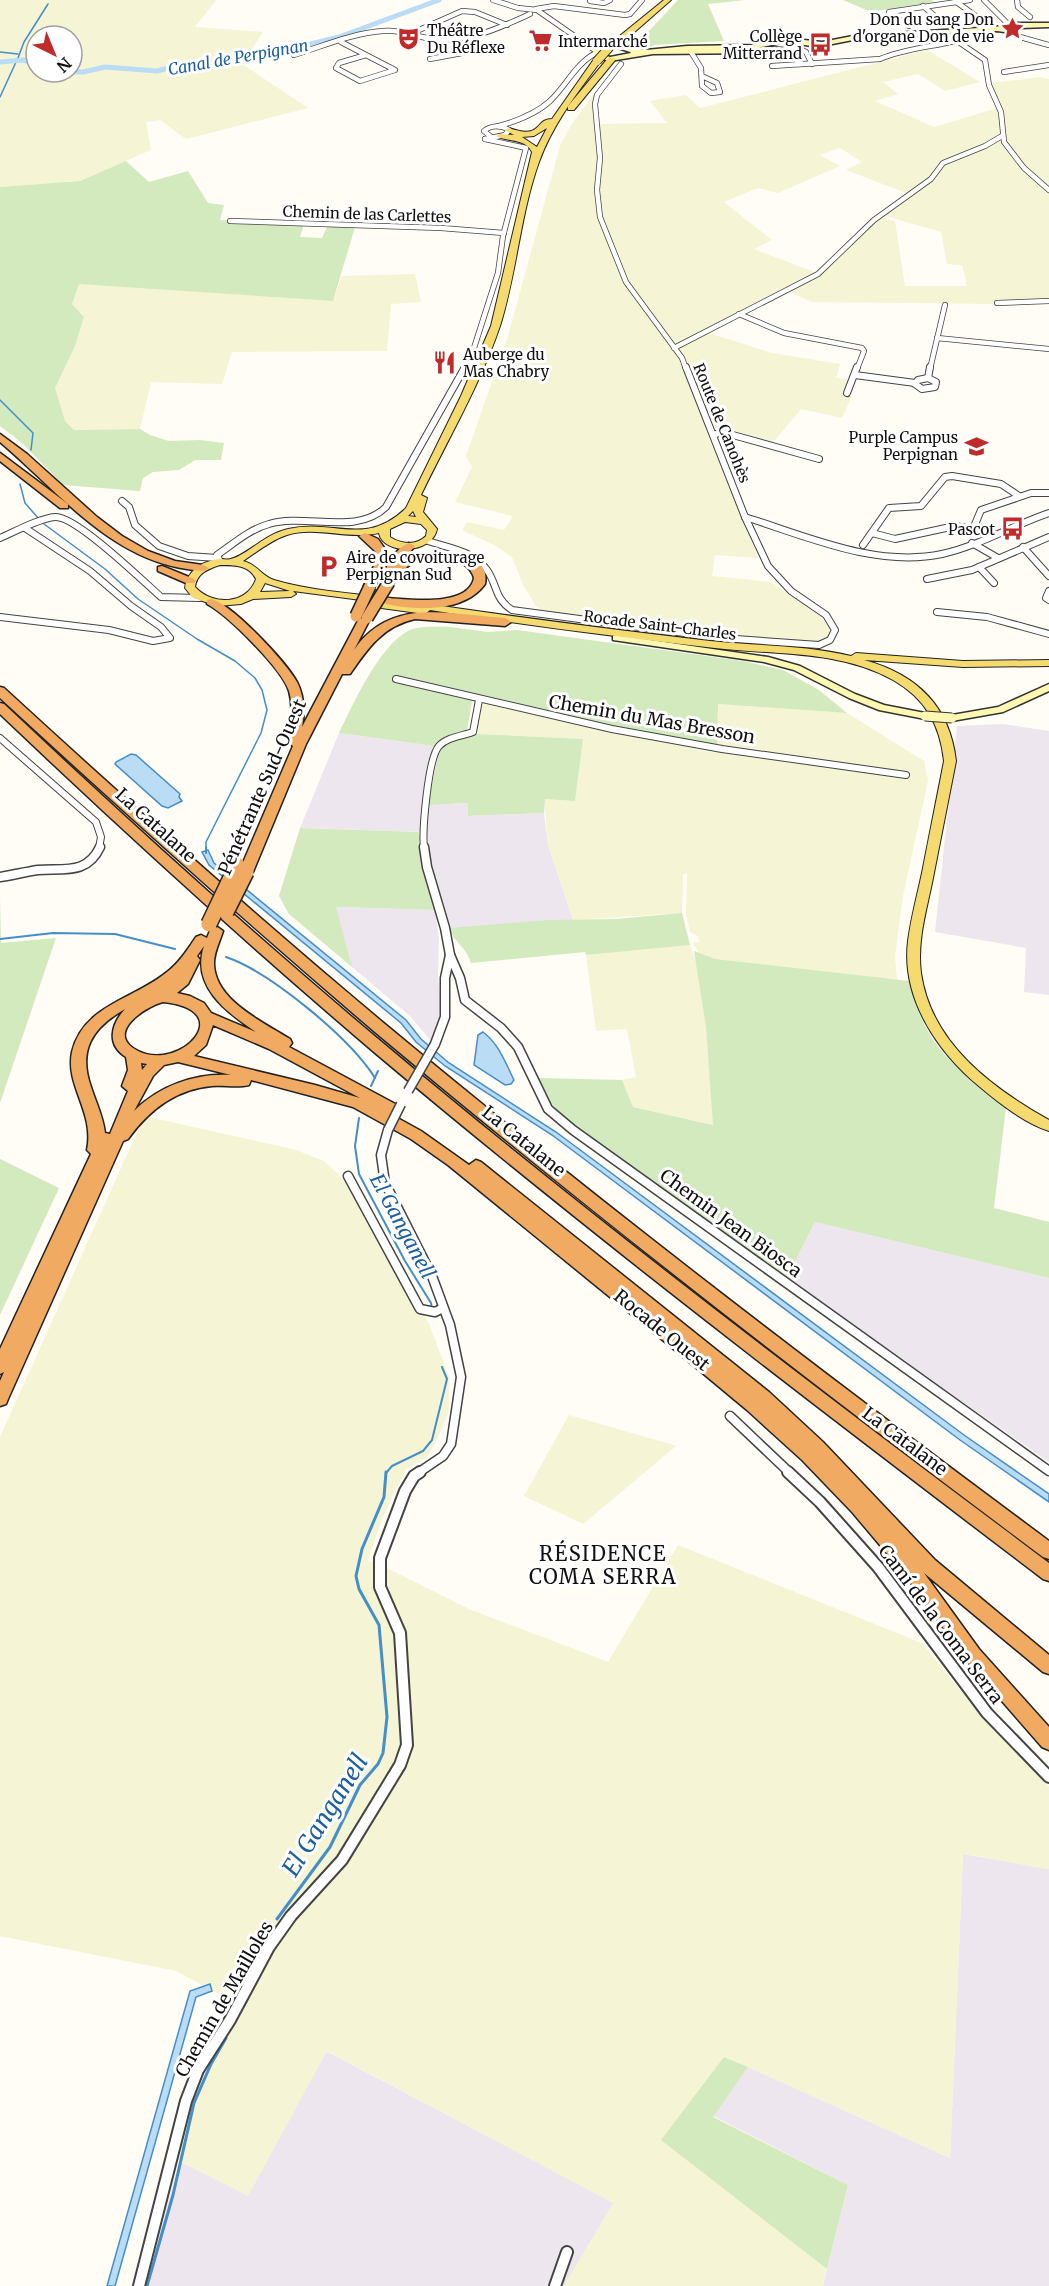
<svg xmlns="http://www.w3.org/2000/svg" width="1049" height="2286" viewBox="0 0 1049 2286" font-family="Merriweather,serif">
<rect width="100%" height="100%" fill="#fffdf5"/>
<g fill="#eee6ef">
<path d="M1003,724L1049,731V995L1024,992L1026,948L935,932L957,726Z"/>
<path d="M339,733L434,746L422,805L468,803L469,816L544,813L548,845L573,920L449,928L431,867L427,832L300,828Z"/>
<path d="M335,907L435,910L439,939L438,977L441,1006L438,1029L431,1041L410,1016L352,967Z"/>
<path d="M815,1222L1049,1278V1462L786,1279Z"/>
<path d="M963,1854L1049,1869V2286H823L848,2185L713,2116L748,2067L950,2158Z"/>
<path d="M326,2051L614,2203L564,2286H146L179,2161L248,2195Z"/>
</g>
<g fill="#f5f4d5" fill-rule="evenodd">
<path d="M0,0H216L195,27L263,32L242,64L308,108L186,139L160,120L146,122L151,150L80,181L0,187ZM36,36H72V72H36Z"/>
<path d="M927,50L980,82L945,91L918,74L883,82L898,94L875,101L934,127L998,108L1001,136L945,161L930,179L909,194L846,170L862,162L840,148L820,155L840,166L778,193L758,188L724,202L772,240L754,249L817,273L675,346L627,282L620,257L601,217L597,124L667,123L650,101L686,95L700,108Z"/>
<path d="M1041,77L1049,79V189L1031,174L1006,142L1002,112L990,83Z"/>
<path d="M597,90L594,104L598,158V217L621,275L673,350L706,332L772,353L840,364L836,378L848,379L842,395L852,396L842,418L801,409L773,442L728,429L705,428L758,558L715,555L712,576L771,582L821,617L831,630L827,641L818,644L723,636L544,612L536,606L523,585L512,557L496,546L462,530L467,522L504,530L513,516L455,502L472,467L466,456L508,336L560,146L571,125Z"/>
<path d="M1002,138L1022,168L1049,191V300L997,304L812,302L785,290L811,280L880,217L895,221L905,286H967L962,265L947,264L941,232L882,215L928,184L944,163Z"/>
<path d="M415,274L421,302L391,304L387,351L232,352L222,384L151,382L140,429L74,430L65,421L56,398L54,388L75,346L84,317L72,304L79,283L333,301L342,276Z"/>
<path d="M484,704L716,753L718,704L847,713L924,761L928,781L903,896L895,956L897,980L715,959L700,955L693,943L699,942L698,936L690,932L686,915L687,873L683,875L682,913L573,920L548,845L544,799L575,801L583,739L476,734L478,715L481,706Z"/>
<path d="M690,945L697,965L706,1026L714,1125L633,1107L622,1080L636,1077L627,1029L596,1031L586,955Z"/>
<path d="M149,1117L296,1150L324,1161L345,1181L429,1324L449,1377V1411L435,1444L426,1458L406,1469L382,1519L368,1560L375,1563L376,1588L396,1634L403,1745L396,1764L338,1858L265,1945L234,2002L176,1971L0,1936V1437L139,1128Z"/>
<path d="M569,1415L670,1444L676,1446L583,1524L524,1496Z"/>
<path d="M678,1545L922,1643L960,1690L1049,1787V1869L963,1854L950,2158L725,2057L662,2140L827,2269L823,2286H564L613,2203L327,2051L248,2196L178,2160L191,2102L202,2072L272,1949L294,1919L345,1862L404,1767V1633L383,1586V1566L469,1609L608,1662Z"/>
</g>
<g fill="#d3e9be">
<path d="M678,0H746L708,4L724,41L654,45L647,49L635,46Z"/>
<path d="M843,0H932L934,2L871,12Z"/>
<path d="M126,161L149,182L188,171L208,203L224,205L220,220L304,224L300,237L322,238L328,225L355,227L333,301L79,284L72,304L84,317L75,346L55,388L65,421L74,430L140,429L150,435L169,441L200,440L224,443L221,460H195L179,470L153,472L143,478L140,491L63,485L22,443L0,426V187L80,181Z"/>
<path d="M450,627L488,632L517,630L743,661L783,670L819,690L847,713L718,704L717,747L612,727L480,698L472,701L467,731L453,735L434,746L339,733C353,705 382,639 413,629C423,626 438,627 450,627Z"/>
<path d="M476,734L583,739L575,801L545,799L544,813L468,816V803L428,805L439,750L446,742Z"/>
<path d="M300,828L419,832L424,870L435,910L336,907L352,967L289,914L279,896Z"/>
<path d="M0,897L1,943L56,938L0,1103Z"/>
<path d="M682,913L690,945L586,955L585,952L471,963C467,948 454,942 449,928L548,920L616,919Z"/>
<path d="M694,951L715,959L909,981C925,1048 955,1067 1006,1107L994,1208L1049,1222V1278L815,1222L786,1279L565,1119L550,1102L539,1078L622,1080L633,1107L713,1125L706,1027Z"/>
<path d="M0,1159L59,1188L0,1315Z"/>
<path d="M724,2057L748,2067L713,2117L848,2185L827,2269L661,2140Z"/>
</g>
<g fill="#bbdcf5" stroke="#448eca" stroke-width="1.5">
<path d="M131,754L136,755L180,794L179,797L182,801L168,808L162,806L115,764L116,762Z"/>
<path d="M208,850L214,863L406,1020L421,1039L449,1063L556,1132L964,1435L1049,1494V1502L960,1440L552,1135L445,1066L416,1042L401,1023L209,865L202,852Z"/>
<path d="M483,1032C499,1044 505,1062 514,1080L511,1084L505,1085L474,1065L478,1035Z"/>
<path d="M210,1984L212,1991L196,1997L115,2286H107L190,1991Z"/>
</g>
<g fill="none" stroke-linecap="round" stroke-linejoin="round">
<g stroke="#448eca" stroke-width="1.5">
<path d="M0,52L18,54"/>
<path d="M18,58L24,42L48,4"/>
<path d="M0,97L16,62"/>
<path d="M0,400L33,433L31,450"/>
<path d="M20,484L25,503L39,519"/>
<path d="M44,524L105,569L138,599L197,639L235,661L255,678L262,690L267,710L261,733L206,842V848"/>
</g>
<g stroke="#448eca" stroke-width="2">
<path d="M206,847V853"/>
<path d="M0,939L53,933L115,934L175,949"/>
<path d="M226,957C270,972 350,1038 375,1078"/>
<path d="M371,1086L378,1071"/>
<path d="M359,1118L355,1146L359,1174L405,1261L431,1303L432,1309"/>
<path d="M386,1473L392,1466L423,1451L432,1440L447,1379L442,1367"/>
</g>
<g stroke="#448eca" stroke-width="3">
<path d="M277,1919L330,1847L360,1785L378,1764L383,1753L387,1717L379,1625L359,1589L356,1576L362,1549L384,1497L386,1472"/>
<path d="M226,2016L249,1965"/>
<path d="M147,2286L173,2195L194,2103L211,2064L226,2038"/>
</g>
<g stroke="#bbdcf5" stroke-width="5">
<path d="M0,62L23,60L36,64"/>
<path d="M65,72H83L105,67L157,71L184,64L262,56L339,37L439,0"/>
</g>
<defs>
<g id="street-far3">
<path d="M493,0L518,8L537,10L596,51"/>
<path d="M984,0L1007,23L1013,25"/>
<path d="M1017,0L1018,7L1030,17"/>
<path d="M590,1L604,3L610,0"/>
<path d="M955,1L987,24"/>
<path d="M923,6L943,23L978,18"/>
<path d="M536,9L554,6L625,15L630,14L642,0"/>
<path d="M909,26L889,12L970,0"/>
<path d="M1009,30L1020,37L1049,45"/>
<path d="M944,32L985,60L989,85L1001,112L1004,142L1024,168L1049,190"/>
<path d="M410,34L462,11L475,12L507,25"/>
<path d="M341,42L395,70L360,81L336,68L339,63L366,55"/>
<path d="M798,48L806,52L812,64"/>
<path d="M696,49L691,52L701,68L702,86L711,93L720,92L717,83L704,77"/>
<path d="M788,50L792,52L799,64"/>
<path d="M294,55C323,46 353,33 383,31C400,29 416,37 433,39C468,43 499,28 530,14"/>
<path d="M430,59L478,50L468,38"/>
<path d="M621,64L597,95L595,104L600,158L597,190L600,217L626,282L682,358L686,369"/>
<path d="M772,66L880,59C903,49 930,47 955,41"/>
<path d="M1004,72L1049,65"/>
<path d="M499,126C517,121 536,114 550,101C567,85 575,64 596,53"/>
<path d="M485,139L505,135L509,130C501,125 491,125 484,131L490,136"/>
<path d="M230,221L441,228L504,233"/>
<path d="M997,303L1049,301"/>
<path d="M739,314L784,333L862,348L864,351L857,369"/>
<path d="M937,338L1049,349"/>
<path d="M674,348L818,274L874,220L931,179L943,163L985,146L1002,136"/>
<path d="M464,369L473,351L498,273L503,236L526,148L485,139"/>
<path d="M930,369L945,305"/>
</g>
<g id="street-far2">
<path d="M855,375L915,383"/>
<path d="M928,378L930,367"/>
<path d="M928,378L936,382L935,387L922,389L915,384L918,380Z"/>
<path d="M847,393L857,367"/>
<path d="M713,435L722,432L819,459"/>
<path d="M122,501L129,507L135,525L159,546L188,556L217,558"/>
<path d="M745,517C806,536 876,568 942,554C979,546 1013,525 1049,513"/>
<path d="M872,533L895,539L955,526L973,529"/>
<path d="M993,533L973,529L981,510L1031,493H1049"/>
<path d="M0,538C14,532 42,517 56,517C77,517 143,581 161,597L199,598"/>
<path d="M428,541C449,548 474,551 487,570C498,586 494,598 512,610L722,638L819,645L830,640L835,630L826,615L791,591L768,566L745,517L686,367"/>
<path d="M972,543L998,558"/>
<path d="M863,545L889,508L921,506L945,477L952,476L1001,484L1019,496"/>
<path d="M1023,547L1049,576"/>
<path d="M220,562L217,555C233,544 250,529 269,524C305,513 357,536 386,507L465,367"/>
<path d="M979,567L994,583"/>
<path d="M927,579L972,570L1049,537"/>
<path d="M1049,591L1046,598L1049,600"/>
<path d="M937,612L987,617L1049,634"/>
<path d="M0,617L109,630L153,641L170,638L161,627L131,606L90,571L25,528"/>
<path d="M396,679L612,729L722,749L906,775"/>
<path d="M0,738L96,822L101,837L99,848"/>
<path d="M424,848C422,831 428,758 439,746C447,737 462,736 473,732L479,700"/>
</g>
<g id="street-far1">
<path d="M424,847L427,867L445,928L450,955L445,978V1017L435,1044"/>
<path d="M0,877C13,875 25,872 38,870C64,868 87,875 100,847"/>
<path d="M450,955L460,978L465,1000L501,1028L518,1047L548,1109L573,1130L1049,1471"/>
<path d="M388,1130L381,1155L385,1183L432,1276L450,1325L461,1377L451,1444L443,1456L418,1473"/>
<path d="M348,1176L420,1309L435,1312L443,1308"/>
<path d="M730,1416L790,1473"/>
</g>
<g id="street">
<path d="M788,1472L820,1502L878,1567L987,1713L1049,1777"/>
<path d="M139,2286L186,2101L198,2070L230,2020L269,1947L291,1916L342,1860L400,1765L407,1745L400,1633L380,1587V1558L405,1491L414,1476L420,1472"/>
<path d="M555,2286L567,2252"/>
</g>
<g id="secondary">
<path d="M1009,23H1049V27L1021,28L1012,33L997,31L858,39L817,47L786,42L752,49H723C737,50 778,45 787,49L766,53L653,54L610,61L598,58L593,53L597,47L615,43L633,49L646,50L687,46L752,45L786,38L822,42L858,35L996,27ZM615,47L630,52L631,53L610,57L599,53L601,49Z"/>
<path d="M616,635L768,657L800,666L855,694L884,705L925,713L930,716L925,719L879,710L849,698L794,670L764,662L613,640V636Z"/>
<path d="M1049,684V691L1003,712L952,721L947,718L952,715L998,707Z"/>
</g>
<g id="primary">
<path d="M664,0H671L622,43H616V39Z"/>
<path d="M609,57L616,59L574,110H568V106Z"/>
<path d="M594,59L601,61C577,93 553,124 539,162C520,215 517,272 500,326C480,385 448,439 421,495L427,498L423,512L437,529C432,555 383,555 379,533C349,540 315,526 287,535C271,540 257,552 243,561C257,564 261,576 274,580C311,591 351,593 390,598L395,601L392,604L410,606L411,603L415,602C513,617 611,629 710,641C757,646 805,645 851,656L856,653L963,661L1049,660V666L963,667L864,660C916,674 950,706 956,761C948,802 940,842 932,883C926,912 917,942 921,973C931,1043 992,1088 1049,1120V1131C1024,1123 999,1103 980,1087C937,1052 901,998 908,941C911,918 917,896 922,873C929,836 937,798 944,761C940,725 926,699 893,680C839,650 775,655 715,648C620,637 525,625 430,610L425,614L374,607L373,605L376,602L293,591L296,594L291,597L253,599L241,604L218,606L193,598L185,588C187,570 204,560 221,559C224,559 228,560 231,559C247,555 265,534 288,529C333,518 365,548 406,508L461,396L491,326L532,152C525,138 507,142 496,136L500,134L514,135L505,130L509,128C543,140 534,119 552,119ZM547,128L537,147L522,137L534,136ZM413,511L416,517L408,516ZM405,522L421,524L427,530L426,536C416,546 401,544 390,537V529ZM220,565C235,565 249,565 256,579C247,605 213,606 195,587C197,573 208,569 220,565ZM265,583L287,590L290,591L260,592Z"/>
</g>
<g id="highway">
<path d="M0,434L27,454L97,517L122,536L148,551L175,561L203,565L209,568C203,573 195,570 187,569C109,558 57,490 0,442Z"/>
<path d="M0,453L68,504V508H60L0,461Z"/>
<path d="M365,533L378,539L387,552L386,564L374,588L370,589L364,586L375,564L376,552L359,536Z"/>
<path d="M409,543L415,546L402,561C422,551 493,544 485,584C464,613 414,611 382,603L380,601L386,598C408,599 468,608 474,578C467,554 426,554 408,566C402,571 397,578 393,584H385L383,582L388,575L384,572C391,560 396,548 409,543Z"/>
<path d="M162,566L194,579L196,581L194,583H186L158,571V567Z"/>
<path d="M211,599C232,604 286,662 297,682C304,696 305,712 302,727L361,615L365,614L371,617L354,650C391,596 450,615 505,618L511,622L505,626L415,619C383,626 368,648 350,674H342L306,744L253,872L246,876L239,872L293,746L288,742C290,725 294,708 289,691C282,669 228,615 207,604V600Z"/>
<path d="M0,687L4,688C129,803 256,916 386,1025C601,1204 824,1374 1049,1541V1559L1043,1557C816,1387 592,1214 375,1032C247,923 123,811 0,698Z"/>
<path d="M0,703L4,704C128,821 254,935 384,1044C600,1225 824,1394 1049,1563V1581L1043,1579C817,1407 591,1235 374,1052C246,943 122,830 0,714Z"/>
<path d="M216,926L223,931C220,941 214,952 214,963C214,1000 263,1022 290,1039L292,1043L289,1047L399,1106L401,1110L399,1114L392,1115L421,1131L469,1165L476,1160L481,1162L769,1392L823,1442L935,1560L1049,1655V1674L1043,1672L924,1573L979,1649L1049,1727V1750L1042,1747L967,1661L906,1576L852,1512L802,1460L747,1410L670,1346L448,1165L411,1139L353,1107L251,1080L249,1085C238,1088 224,1085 212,1086C176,1089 149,1110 128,1139L123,1141L8,1399L6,1404L0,1406V1381L4,1372L0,1374V1349L91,1154L87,1150C95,1112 65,1086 72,1052C83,1005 135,999 167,972C179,963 188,949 196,937L201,935L207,938L211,928ZM204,946C191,986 226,1012 256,1032L211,1013L204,1003L190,996L177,993L188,984L200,960L197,956ZM163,1002C240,1010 180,1072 138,1051C104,1034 144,1007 163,1002ZM125,1009C111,1024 106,1045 126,1057L128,1070L122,1086L128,1091L110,1134L105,1133C103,1116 96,1103 91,1087C78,1050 92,1028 125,1009ZM213,1025L269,1049L360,1098L315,1085L194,1056L206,1045ZM178,1062L231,1075C195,1073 159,1086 134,1111L153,1076L164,1065ZM141,1063L147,1064L142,1070Z"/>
</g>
</defs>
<use href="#street-far3" stroke="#444" stroke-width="6"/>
<use href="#street-far2" stroke="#444" stroke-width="8"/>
<use href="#street-far1" stroke="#444" stroke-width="11"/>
<use href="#street" stroke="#444" stroke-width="14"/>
<use href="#secondary" stroke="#333" stroke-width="3"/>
<use href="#primary" stroke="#222" stroke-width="2"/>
<use href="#highway" stroke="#222" stroke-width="3"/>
<use href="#street-far3" stroke="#fff" stroke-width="4.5"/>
<use href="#street-far2" stroke="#fff" stroke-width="6"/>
<use href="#street-far1" stroke="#fff" stroke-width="8"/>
<use href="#street" stroke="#fff" stroke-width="10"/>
<use href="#secondary" fill="#fcf8b2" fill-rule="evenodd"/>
<use href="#primary" fill="#f4da6f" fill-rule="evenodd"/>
<use href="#highway" fill="#f0aa62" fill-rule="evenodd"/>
<defs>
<g id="street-bridge">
<path d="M408,1091L435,1044"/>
<path d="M388,1130L401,1104"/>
</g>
<path id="secondary-bridge" d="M925,716L952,718"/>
<path id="primary-bridge" d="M597,61L616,40"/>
<g id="highway-bridge-far1">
<path d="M356,616L370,586"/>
<path d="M367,618L389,582"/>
</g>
<g id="highway-bridge">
<path d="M226,912L246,872"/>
<path d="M209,924L237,865"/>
</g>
</defs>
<use href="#street-bridge" stroke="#444" stroke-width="11" stroke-linecap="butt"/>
<use href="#secondary-bridge" stroke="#333" stroke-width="11" stroke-linecap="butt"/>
<use href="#primary-bridge" stroke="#222" stroke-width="10" stroke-linecap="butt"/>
<use href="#highway-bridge-far1" stroke="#222" stroke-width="14" stroke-linecap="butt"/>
<use href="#highway-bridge" stroke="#222" stroke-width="18" stroke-linecap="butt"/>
<use href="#street-bridge" stroke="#fff" stroke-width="8"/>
<use href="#secondary-bridge" stroke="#fcf8b2" stroke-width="9"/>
<use href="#primary-bridge" stroke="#f4da6f" stroke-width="8"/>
<use href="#highway-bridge-far1" stroke="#f0aa62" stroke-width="11"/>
<use href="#highway-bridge" stroke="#f0aa62" stroke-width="15"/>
</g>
<defs>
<symbol id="sight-bare" viewBox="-9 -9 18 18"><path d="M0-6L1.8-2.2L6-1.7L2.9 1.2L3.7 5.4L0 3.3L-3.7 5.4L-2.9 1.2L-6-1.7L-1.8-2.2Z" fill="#bf2b2b" stroke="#fff" stroke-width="2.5" paint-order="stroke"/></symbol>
<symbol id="theatre-bare" viewBox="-9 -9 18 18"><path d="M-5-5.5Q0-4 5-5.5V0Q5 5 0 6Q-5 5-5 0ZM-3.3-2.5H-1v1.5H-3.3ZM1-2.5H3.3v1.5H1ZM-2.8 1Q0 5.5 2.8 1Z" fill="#bf2b2b" stroke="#fff" stroke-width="2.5" paint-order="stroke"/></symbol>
<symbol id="supermarket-bare" viewBox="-9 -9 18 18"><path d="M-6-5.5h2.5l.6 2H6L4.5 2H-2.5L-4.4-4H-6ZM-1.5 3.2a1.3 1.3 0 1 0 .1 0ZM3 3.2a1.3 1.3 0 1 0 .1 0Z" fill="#bf2b2b" stroke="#fff" stroke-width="2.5" paint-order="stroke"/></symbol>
<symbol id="bus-bare" viewBox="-9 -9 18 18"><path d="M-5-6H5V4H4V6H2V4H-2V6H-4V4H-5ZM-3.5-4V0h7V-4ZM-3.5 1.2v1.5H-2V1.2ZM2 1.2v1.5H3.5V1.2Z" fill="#bf2b2b" stroke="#fff" stroke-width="2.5" paint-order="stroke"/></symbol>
<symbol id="restaurant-bare" viewBox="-9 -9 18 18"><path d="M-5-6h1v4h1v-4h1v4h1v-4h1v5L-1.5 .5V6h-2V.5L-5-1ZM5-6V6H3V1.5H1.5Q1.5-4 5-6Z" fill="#bf2b2b" stroke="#fff" stroke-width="2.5" paint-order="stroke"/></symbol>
<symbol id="university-bare" viewBox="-9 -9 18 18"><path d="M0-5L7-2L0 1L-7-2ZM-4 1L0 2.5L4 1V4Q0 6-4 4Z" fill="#bf2b2b" stroke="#fff" stroke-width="2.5" paint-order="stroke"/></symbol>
<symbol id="parking-bare" viewBox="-9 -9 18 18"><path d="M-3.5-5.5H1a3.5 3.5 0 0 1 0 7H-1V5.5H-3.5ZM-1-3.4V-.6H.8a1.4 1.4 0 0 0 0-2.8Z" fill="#bf2b2b" stroke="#fff" stroke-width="2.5" paint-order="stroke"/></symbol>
</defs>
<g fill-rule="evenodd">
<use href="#sight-bare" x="996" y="12" width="33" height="33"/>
<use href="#theatre-bare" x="392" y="22" width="33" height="33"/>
<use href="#supermarket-bare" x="524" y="24" width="33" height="33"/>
<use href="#bus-bare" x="804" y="28" width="33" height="33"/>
<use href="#restaurant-bare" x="428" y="346" width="33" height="33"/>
<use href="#university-bare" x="960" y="430" width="33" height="33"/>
<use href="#bus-bare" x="996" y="512" width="33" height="33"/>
<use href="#parking-bare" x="312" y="550" width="33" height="33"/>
</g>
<g text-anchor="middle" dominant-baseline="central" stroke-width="6" stroke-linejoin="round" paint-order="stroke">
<g font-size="15" fill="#111" stroke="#fff" text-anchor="end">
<text x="994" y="19">Don du sang Don<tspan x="994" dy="17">d'organe Don de vie</tspan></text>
<text x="427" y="30" text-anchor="start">Théâtre<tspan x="427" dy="17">Du Réflexe</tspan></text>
<text x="802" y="36">Collège<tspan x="802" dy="17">Mitterrand</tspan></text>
<text x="558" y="41" text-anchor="start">Intermarché</text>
<text x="463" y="354" text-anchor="start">Auberge du<tspan x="463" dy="17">Mas Chabry</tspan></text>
<text x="958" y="437">Purple Campus<tspan x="958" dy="17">Perpignan</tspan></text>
<text x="995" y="529">Pascot</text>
<text x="346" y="557" text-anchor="start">Aire de covoiturage<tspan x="346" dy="17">Perpignan Sud</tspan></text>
</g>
<g font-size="15" fill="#111" stroke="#fff">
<text transform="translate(367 214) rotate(2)">Chemin de las Carlettes</text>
<text transform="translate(722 423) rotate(68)">Route de Canohès</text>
<text transform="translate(660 625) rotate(7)">Rocade Saint-Charles</text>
</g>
<g font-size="16" font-style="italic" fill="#1c60a1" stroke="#fff">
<text transform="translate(238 57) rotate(-10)">Canal de Perpignan</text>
</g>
<g font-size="18" fill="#111" stroke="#fff">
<text transform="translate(652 719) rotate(10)">Chemin du Mas Bresson</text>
<text transform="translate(262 787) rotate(-66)">Pénétrante Sud-Ouest</text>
<text transform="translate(156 825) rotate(42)">La Catalane</text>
<text transform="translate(524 1141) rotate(39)">La Catalane</text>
<text transform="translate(731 1223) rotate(36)">Chemin Jean Biosca</text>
<text transform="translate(662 1330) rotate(39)">Rocade Ouest</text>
<text transform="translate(905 1441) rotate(37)">La Catalane</text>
<text transform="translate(941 1624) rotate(53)">Camí de la Coma Serra</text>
<text transform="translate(224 1999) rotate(-60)">Chemin de Mailloles</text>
</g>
<g font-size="20" font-style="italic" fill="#1c60a1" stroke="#fff">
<text transform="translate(403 1226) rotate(62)">El Ganganell</text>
</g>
<g font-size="20" letter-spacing="1.5" fill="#111" stroke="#fff">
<text x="603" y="1553">RÉSIDENCE<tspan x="603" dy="23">COMA SERRA</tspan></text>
</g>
<g font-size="24" font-style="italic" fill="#1c60a1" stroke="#fff">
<text transform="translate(325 1815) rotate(-58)">El Ganganell</text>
</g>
</g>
<g transform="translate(54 54) rotate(137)"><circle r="28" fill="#ffffff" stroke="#a0a0a0" stroke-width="1.5"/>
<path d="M0-4.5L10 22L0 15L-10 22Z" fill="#bf2b2b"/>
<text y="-9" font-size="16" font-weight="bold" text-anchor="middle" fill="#111111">N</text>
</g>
</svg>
